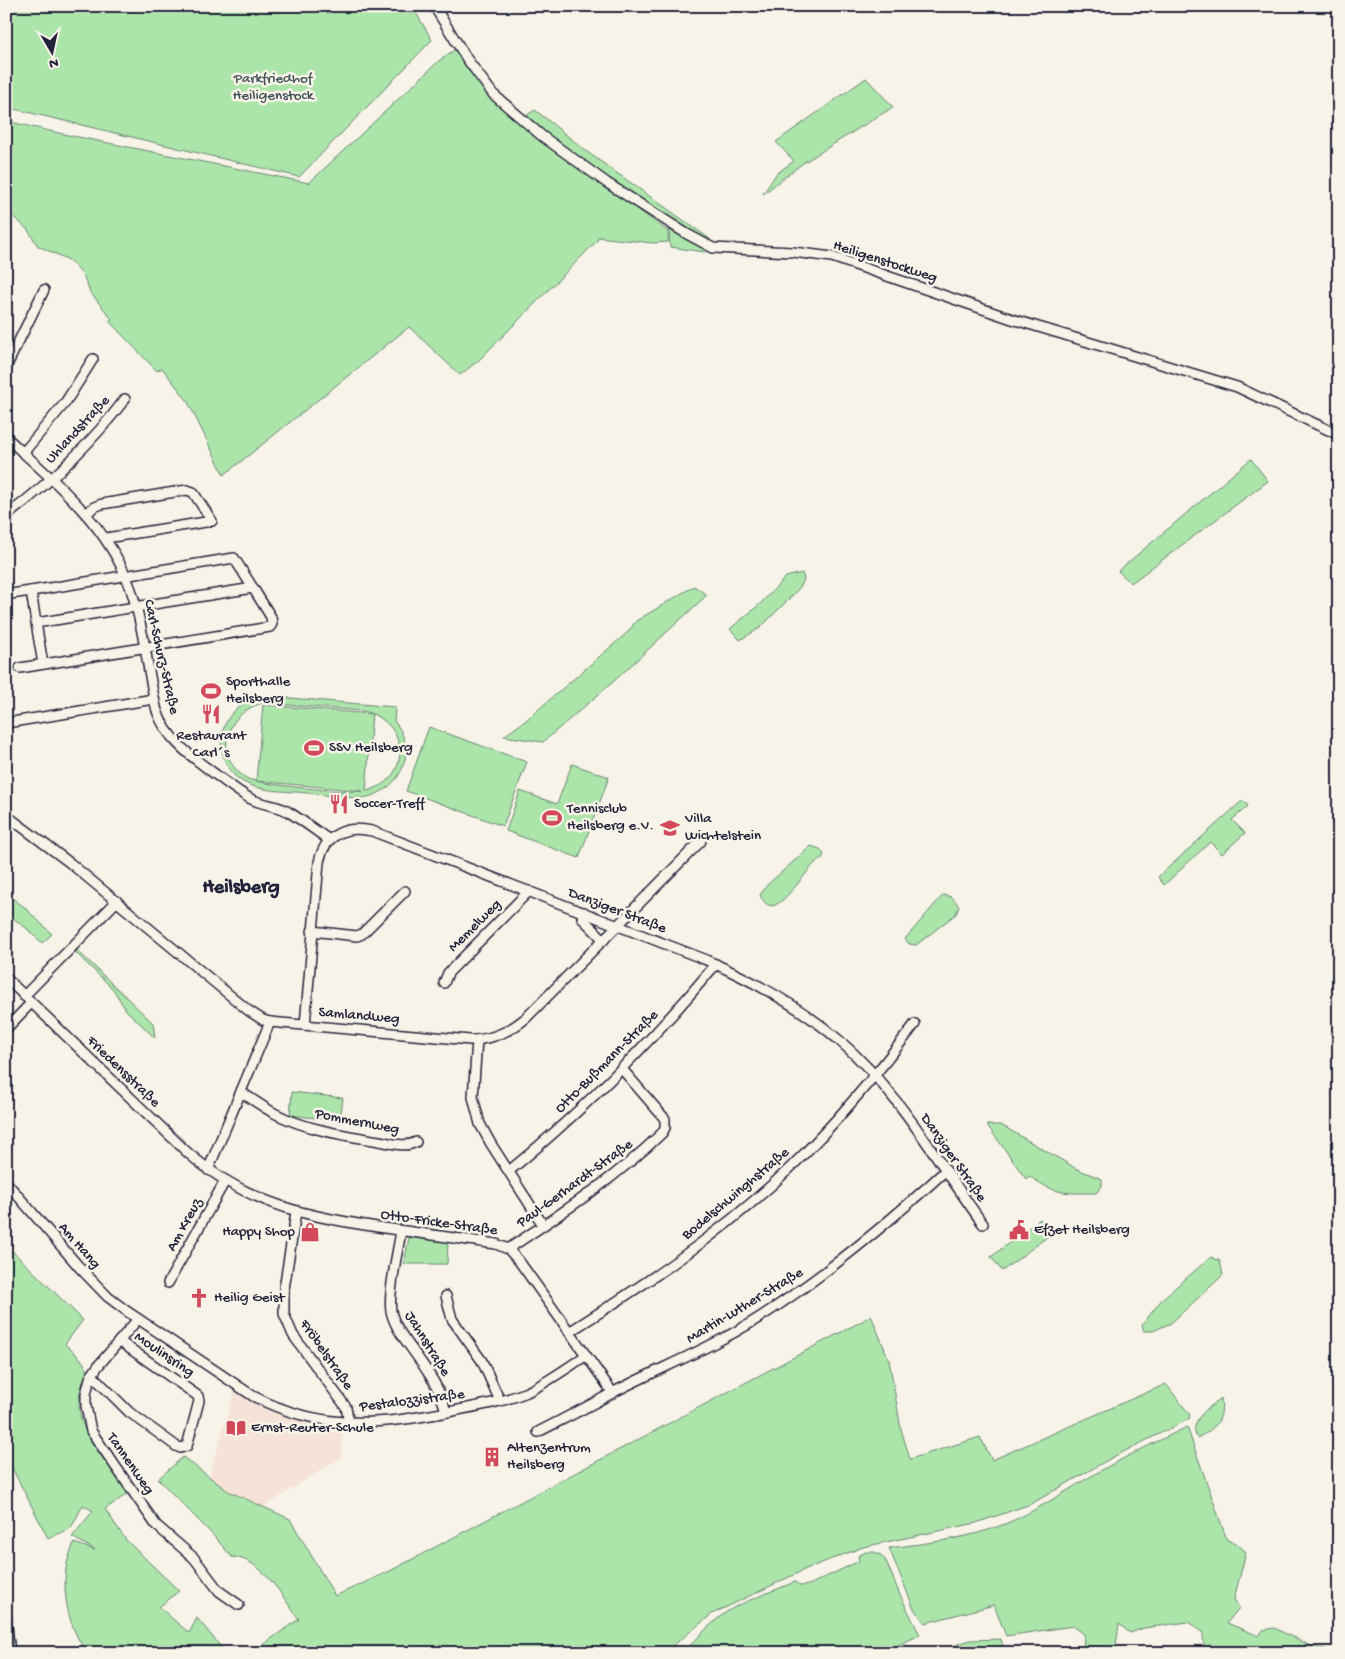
<svg xmlns="http://www.w3.org/2000/svg" width="1345" height="1659" viewBox="0 0 1345 1659" font-family="'Gochi Hand',sans-serif">
<rect width="100%" height="100%" fill="#f7f3e8"/>
<filter id="ink" filterUnits="userSpaceOnUse"><feTurbulence type="fractalNoise" baseFrequency=".02" numOctaves="2"/><feDisplacementMap in="SourceGraphic" scale="10" xChannelSelector="R" yChannelSelector="G"/><feConvolveMatrix kernelMatrix="1 2 1 2 8 2 1 2 1" color-interpolation-filters="sRGB"/></filter>
<g filter="url(#ink)">
<path fill="#f6e2d6" d="M235,1389L279,1412L313,1423L343,1427L341,1457L264,1507L228,1491L209,1477Z"/>
<g fill="#ace5aa" stroke="#678472" fill-rule="evenodd">
<path d="M6,6H412L432,40L299,177L6,107Z"/>
<path d="M457,48L491,96L596,180L668,231V242L653,243L598,237L597,241L479,360L460,375L409,327L224,475L187,400L162,368L157,371L109,321L112,319L90,292L83,275L69,260L38,246L28,230L6,210V121L63,134L309,183L441,59Z"/>
<path d="M866,78L893,107L803,163L763,194L776,174L794,161L776,142Z"/>
<path d="M535,110L590,154L710,239L708,242L663,217L564,148L524,117Z"/>
<path d="M669,230L707,249L705,252L670,247Z"/>
<path d="M1251,459L1268,481L1131,583L1118,571Z"/>
<path d="M802,573L804,579L801,586L789,599L760,628L740,640L730,629L760,604L786,577Z"/>
<path d="M694,586L707,595L613,682L543,742L504,736L525,721L628,632L636,621Z"/>
<path d="M255,695L395,707L394,721C420,751 400,793 362,798C344,798 326,795 308,793C280,790 241,794 226,764C222,755 220,743 222,734C226,716 238,704 255,699ZM263,703L363,711C411,722 412,781 366,791L372,714L263,705L256,781L363,791C348,793 258,785 246,778C212,756 226,712 263,703Z"/>
<path d="M429,727L527,762L503,826L406,791Z"/>
<path d="M572,764L609,777L579,858L506,831L520,791L557,804Z"/>
<path d="M1243,800L1248,806L1232,820L1245,833L1222,854L1210,842L1164,885L1158,877Z"/>
<path d="M811,846L820,849L824,854L822,859L816,862C807,871 786,901 775,905C767,908 763,901 760,895L767,885Z"/>
<path d="M6,894L23,906L52,934L42,943L25,927L6,913Z"/>
<path d="M943,895C952,896 955,899 959,907L956,914L916,945L909,944L905,939Z"/>
<path d="M77,950L153,1023L155,1038L126,1010L113,989L75,952Z"/>
<path d="M292,1092L343,1098L340,1121L290,1115Z"/>
<path d="M987,1125H1001L1077,1169L1102,1179V1186L1096,1193C1065,1193 1056,1195 1029,1176L1026,1179Z"/>
<path d="M1040,1219L1051,1234L1002,1271L991,1257Z"/>
<path d="M409,1237L448,1242L447,1264H404Z"/>
<path d="M6,1245L83,1320L65,1344L81,1359L88,1370C84,1380 79,1390 79,1401C78,1436 110,1466 130,1492L105,1509L126,1540L179,1591L159,1607L189,1633L197,1618L226,1653H87C70,1630 62,1597 66,1569C67,1560 71,1551 74,1543L95,1550L72,1537L93,1511L83,1505L71,1528L48,1538L6,1456Z"/>
<path d="M1211,1257L1220,1261L1223,1275L1171,1323L1153,1331H1144L1142,1325L1163,1298Z"/>
<path d="M871,1315L889,1360L901,1429L910,1459L980,1437L992,1460L1166,1384L1190,1415L1189,1419L1113,1457L1031,1504L976,1523L863,1547L806,1569L712,1614L664,1653H509L508,1651L507,1653H251L299,1619C282,1597 263,1559 232,1557L211,1533L158,1479L183,1457L228,1491L290,1519L335,1596L390,1571L864,1320Z"/>
<path d="M1221,1398C1224,1421 1216,1428 1197,1438C1188,1420 1209,1408 1221,1398Z"/>
<path d="M1187,1427L1227,1540L1236,1543L1246,1552L1234,1599L1239,1608L1227,1623L1259,1636L1263,1630L1274,1628L1313,1647L1326,1649L1332,1653H1204L1203,1632L1188,1622L1144,1628L1130,1633L1119,1624L1115,1653H1083L1084,1634L1073,1626L1006,1636L994,1605L925,1623L914,1609L889,1548C927,1543 968,1539 1005,1524C1034,1512 1061,1494 1088,1478C1120,1459 1154,1443 1187,1427Z"/>
<path d="M866,1552H874L881,1555L886,1561L900,1595L920,1635L881,1653H684C695,1639 718,1616 733,1608C753,1598 775,1590 795,1582L800,1586L809,1585L859,1561L858,1556Z"/>
<path d="M1001,1639L1005,1653H933L970,1640Z"/>
</g>
<g fill="none" stroke-linecap="round" stroke-linejoin="round">
<defs>
<g id="minor">
<path d="M434,6L467,59L493,94L542,136L607,183L687,234L713,248L793,252L832,257L1012,319L1237,387L1339,435"/>
<path d="M6,367L44,290"/>
<path d="M6,437C57,484 114,529 134,599C145,635 148,674 157,711C167,741 195,759 219,777C230,785 240,793 251,799C263,805 276,805 287,811C302,820 315,830 329,840"/>
<path d="M23,453L65,403L93,359"/>
<path d="M87,513L94,507L102,504L187,490L193,492L212,521L106,538"/>
<path d="M6,516C51,482 91,444 125,399"/>
<path d="M11,594L31,591"/>
<path d="M36,623L31,591L234,558L253,588L36,623L43,664"/>
<path d="M20,668L270,627L272,624L271,617L253,588"/>
<path d="M6,723L154,699"/>
<path d="M6,815L70,863L249,1011L263,1020L270,1022L470,1040C492,1040 509,1032 526,1018L701,841"/>
<path d="M584,912L582,918L604,940"/>
<path d="M312,931L357,936L362,934L405,891"/>
<path d="M6,978L188,1153C249,1206 313,1218 391,1229C426,1234 461,1239 496,1244L508,1249L519,1261L613,1393"/>
<path d="M444,983L448,973L529,891"/>
<path d="M24,996L117,901"/>
<path d="M305,1025L319,862C325,834 346,825 372,831L704,959C752,980 800,1006 840,1041C897,1090 939,1163 983,1224"/>
<path d="M6,1029L31,1003"/>
<path d="M477,1040L473,1097L480,1124L491,1144L543,1225"/>
<path d="M241,1092C252,1099 263,1107 274,1113C307,1130 343,1135 379,1141C391,1143 406,1148 416,1142"/>
<path d="M208,1170L270,1022"/>
<path d="M509,1171C585,1109 653,1040 716,964"/>
<path d="M6,1182L80,1268L108,1297L128,1312L253,1396C322,1432 379,1425 453,1411C478,1406 503,1402 527,1392C548,1382 566,1369 585,1356"/>
<path d="M296,1212L284,1289V1314L293,1335L346,1407L349,1423"/>
<path d="M401,1231C398,1251 388,1292 391,1311C394,1325 403,1337 411,1348C426,1369 440,1387 446,1412"/>
<path d="M508,1249C562,1213 616,1178 662,1133L665,1128V1119L622,1069"/>
<path d="M168,1283L225,1181"/>
<path d="M446,1296L452,1319L482,1361L500,1401"/>
<path d="M138,1319L98,1366L90,1378L86,1394V1406L91,1431L156,1525L194,1558L219,1591L239,1605"/>
<path d="M569,1332C647,1283 724,1232 791,1167C836,1123 877,1074 915,1024"/>
<path d="M92,1375L129,1412L176,1446L180,1448L187,1446L199,1401L198,1396L119,1341"/>
<path d="M538,1432C563,1419 588,1407 612,1393C660,1368 711,1348 757,1319C825,1276 886,1225 945,1171"/>
<path d="M6,1616L10,1653"/>
</g>
</defs>
<use href="#minor" stroke="#22223b" stroke-width="12"/>
<use href="#minor" stroke="#f7f3e8" stroke-width="9"/>
</g>
</g>
<defs>
<symbol id="stadium-bare" viewBox="-9 -9 18 18"><path d="M0-5a6.5 5 0 1 0 0 10a6.5 5 0 1 0 0-10ZM-3.5-1.8h7v3.6h-7Z" fill="#d1495b" stroke="#f7f3e8" stroke-width="2.5" paint-order="stroke"/></symbol>
<symbol id="restaurant-bare" viewBox="-9 -9 18 18"><path d="M-5-6h1v4h1v-4h1v4h1v-4h1v5L-1.5 .5V6h-2V.5L-5-1ZM5-6V6H3V1.5H1.5Q1.5-4 5-6Z" fill="#d1495b" stroke="#f7f3e8" stroke-width="2.5" paint-order="stroke"/></symbol>
<symbol id="school-bare" viewBox="-9 -9 18 18"><path d="M0-5L7-2L0 1L-7-2ZM-4 1L0 2.5L4 1V4Q0 6-4 4Z" fill="#d1495b" stroke="#f7f3e8" stroke-width="2.5" paint-order="stroke"/></symbol>
<symbol id="civic-bare" viewBox="-9 -9 18 18"><path d="M-.6-6.5H3V-4.5H.6V-3L4-1V1h2V6H-6V1h2V-1L-.6-3ZM-1.2 2.5V6h2.4V2.5Z" fill="#d1495b" stroke="#f7f3e8" stroke-width="2.5" paint-order="stroke"/></symbol>
<symbol id="shop-bare" viewBox="-9 -9 18 18"><path d="M-5-2.5h2.3a2.7 3.5 0 0 1 5.4 0H5L5.5 6h-11ZM-1.5-2.5h3a1.5 2.3 0 0 0-3 0Z" fill="#d1495b" stroke="#f7f3e8" stroke-width="2.5" paint-order="stroke"/></symbol>
<symbol id="church-bare" viewBox="-9 -9 18 18"><path d="M-1.2-6h2.4v3.5h3.3v2.4h-3.3V6h-2.4V-.1h-3.3v-2.4h3.3Z" fill="#d1495b" stroke="#f7f3e8" stroke-width="2.5" paint-order="stroke"/></symbol>
<symbol id="library-bare" viewBox="-9 -9 18 18"><path d="M-6-4Q-3-5.5-.7-3.5V5Q-3 3-6 4ZM6-4Q3-5.5 .7-3.5V5Q3 3 6 4Z" fill="#d1495b" stroke="#f7f3e8" stroke-width="2.5" paint-order="stroke"/></symbol>
<symbol id="building-bare" viewBox="-9 -9 18 18"><path d="M-4-6H4V6H1V3H-1V6H-4ZM-2.5-4.3h1.7v1.8h-1.7ZM.8-4.3h1.7v1.8H.8ZM-2.5-1h1.7V.8h-1.7ZM.8-1h1.7V.8H.8Z" fill="#d1495b" stroke="#f7f3e8" stroke-width="2.5" paint-order="stroke"/></symbol>
</defs>
<g fill-rule="evenodd">
<use href="#stadium-bare" x="197" y="677" width="28" height="28"/>
<use href="#restaurant-bare" x="197" y="700" width="28" height="28"/>
<use href="#stadium-bare" x="300" y="734" width="28" height="28"/>
<use href="#restaurant-bare" x="325" y="790" width="28" height="28"/>
<use href="#stadium-bare" x="538" y="804" width="28" height="28"/>
<use href="#school-bare" x="656" y="814" width="28" height="28"/>
<use href="#civic-bare" x="1005" y="1216" width="28" height="28"/>
<use href="#shop-bare" x="296" y="1218" width="28" height="28"/>
<use href="#church-bare" x="185" y="1284" width="28" height="28"/>
<use href="#library-bare" x="222" y="1414" width="28" height="28"/>
<use href="#building-bare" x="478" y="1443" width="28" height="28"/>
</g>
<g text-anchor="middle" dominant-baseline="central" stroke-width="5" stroke-linejoin="round" paint-order="stroke">
<g font-size="15" fill="#445357" stroke="#f7f3e8">
<text x="273" y="79">Parkfriedhof<tspan x="273" dy="17">Heiligenstock</tspan></text>
</g>
<g font-size="15" fill="#22223b" stroke="#f7f3e8">
<text transform="translate(885 262) rotate(18)">Heiligenstockweg</text>
<text transform="translate(78 430) rotate(-47)">Uhlandstraße</text>
<text transform="translate(161 657) rotate(77)">Carl-Schurz-Straße</text>
<text transform="translate(617 911) rotate(21)">Danziger Straße</text>
<text transform="translate(475 926) rotate(-45)">Memelweg</text>
<text transform="translate(359 1016) rotate(5)">Samlandweg</text>
<text transform="translate(607 1062) rotate(-45)">Otto-Bußmann-Straße</text>
<text transform="translate(123 1072) rotate(44)">Friedensstraße</text>
<text transform="translate(357 1122) rotate(11)">Pommernweg</text>
<text transform="translate(953 1158) rotate(55)">Danziger Straße</text>
<text transform="translate(575 1184) rotate(-36)">Paul-Gerhardt-Straße</text>
<text transform="translate(736 1194) rotate(-40)">Bodelschwinghstraße</text>
<text transform="translate(439 1223) rotate(8)">Otto-Fricke-Straße</text>
<text transform="translate(185 1225) rotate(-61)">Am Kreuz</text>
<text transform="translate(79 1246) rotate(49)">Am Hang</text>
<text transform="translate(745 1306) rotate(-31)">Martin-Luther-Straße</text>
<text transform="translate(427 1344) rotate(58)">Jahnstraße</text>
<text transform="translate(164 1355) rotate(34)">Moulinsring</text>
<text transform="translate(326 1355) rotate(55)">Fröbelstraße</text>
<text transform="translate(412 1401) rotate(-7)">Pestalozzistraße</text>
<text transform="translate(130 1464) rotate(55)">Tannenweg</text>
</g>
<g font-size="15" fill="#22223b" stroke="#f7f3e8" text-anchor="start">
<text x="226" y="682">Sporthalle<tspan x="226" dy="17">Heilsberg</tspan></text>
<text x="211" y="736" text-anchor="middle">Restaurant<tspan x="211" dy="17">Carl´s</tspan></text>
<text x="329" y="748">SSV Heilsberg</text>
<text x="354" y="804">Soccer-Treff</text>
<text x="567" y="809">Tennisclub<tspan x="567" dy="17">Heilsberg e.V.</tspan></text>
<text x="685" y="819">Villa<tspan x="685" dy="17">Wichtelstein</tspan></text>
<text x="1034" y="1230">Efzet Heilsberg</text>
<text x="295" y="1232" text-anchor="end">Happy Shop</text>
<text x="214" y="1298">Heilig Geist</text>
<text x="251" y="1428">Ernst-Reuter-Schule</text>
<text x="507" y="1448">Altenzentrum<tspan x="507" dy="17">Heilsberg</tspan></text>
</g>
<g font-size="20" font-weight="bold" fill="#22223b" stroke="#f7f3e8">
<text x="241" y="888">Heilsberg</text>
</g>
</g>
<rect width="1345" height="1659" fill="none" stroke="#f7f3e8" stroke-width="25"/>
<rect x="12" y="12" width="1320" height="1634" fill="none" stroke="#22223b" stroke-width="2" filter="url(#ink)"/>
<g transform="translate(52 52) rotate(171)" stroke="#f7f3e8" stroke-width="4" paint-order="stroke">
<path d="M0-4L9 19L0 12L-9 19Z" fill="#22223b"/>
<text y="-8" font-size="14" font-weight="bold" text-anchor="middle" fill="#22223b">N</text>
</g>
</svg>
